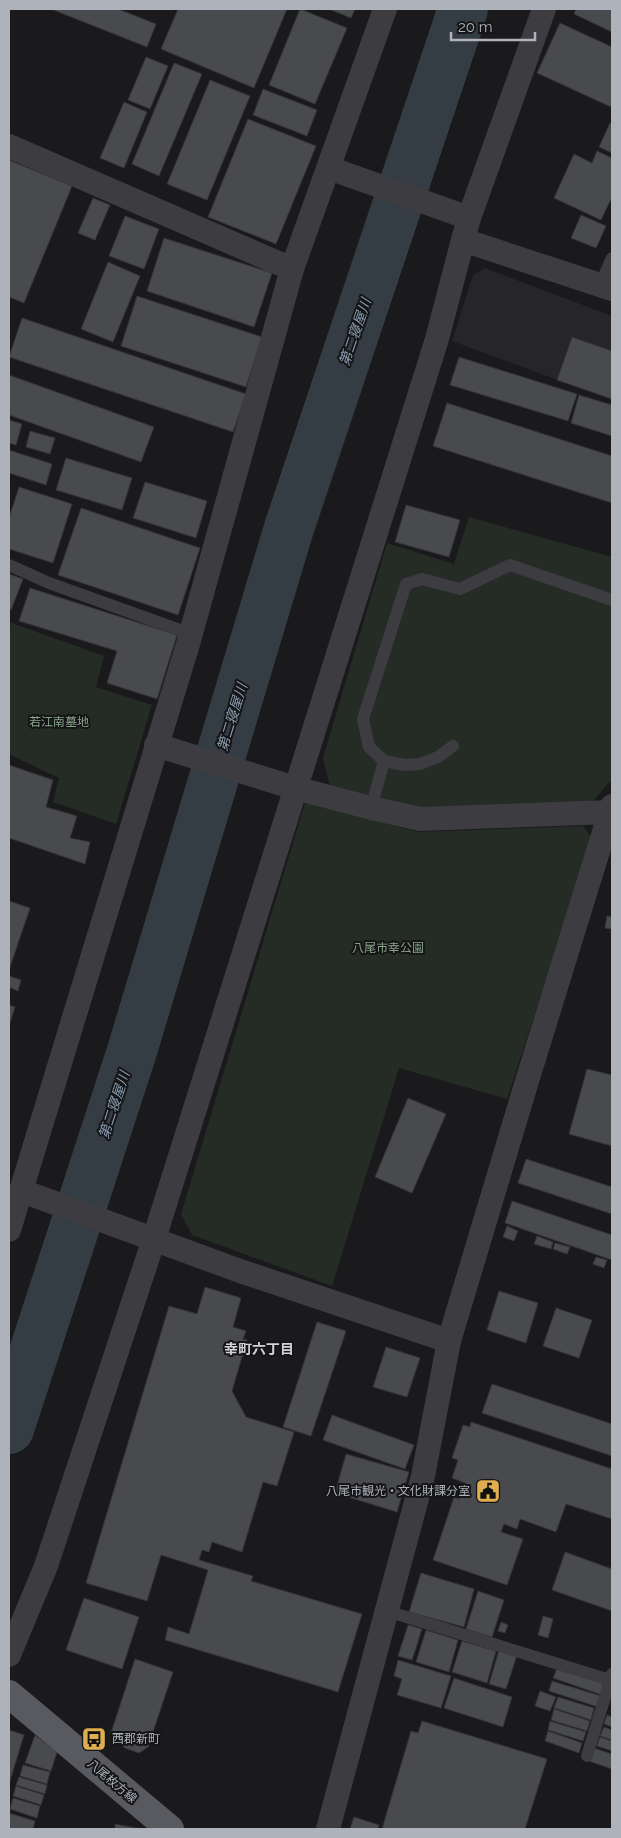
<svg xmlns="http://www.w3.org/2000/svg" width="621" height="1838" viewBox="0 0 621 1838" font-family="Raleway,'Noto Sans JP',sans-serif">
<rect width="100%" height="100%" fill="#1a1a1c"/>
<path fill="#262629" d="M485,268L612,316V400L452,341L473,275Z"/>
<g fill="#252c26">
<path d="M469,517L612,557V779L588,807L419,808L330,787L323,758L387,543L454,564Z"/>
<path d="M9,622L104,656L96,687L152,705L116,824L53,802L59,778L9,754Z"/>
<path d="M305,803L418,832L583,826L592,839L507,1099L399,1068L332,1286L192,1235L181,1214Z"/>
</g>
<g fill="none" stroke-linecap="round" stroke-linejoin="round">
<path stroke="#353d44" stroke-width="50" d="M9,1429L132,1051L289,528L463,9"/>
</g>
<g fill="#494a4e" stroke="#353538">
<path d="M51,9H118L156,24L147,47Z"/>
<path d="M178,9H287L254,88L161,49Z"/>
<path d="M300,9L347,28L315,104L269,85Z"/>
<path d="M329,9H355L351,18Z"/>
<path d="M576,9H612V32L574,14Z"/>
<path d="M560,23L612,47V104L611,107L537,73Z"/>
<path d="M146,57L168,66L150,109L128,100Z"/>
<path d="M174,63L202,74L159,176L132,164Z"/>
<path d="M210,80L250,96L207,200L167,184Z"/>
<path d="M263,89L317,110L307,136L253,115Z"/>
<path d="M124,102L147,112L124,168L100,158Z"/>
<path d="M248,119L316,146L276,244L208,217Z"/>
<path d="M610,123L612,125V153L599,147Z"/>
<path d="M597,151L612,158V197L601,220L554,198L574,154L592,163Z"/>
<path d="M9,160L72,186L24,303L9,297Z"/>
<path d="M93,198L110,205L95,240L78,233Z"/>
<path d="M581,215L606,226L596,248L571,238Z"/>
<path d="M125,216L159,229L144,269L109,256Z"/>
<path d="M164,238L272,273L254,327L147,291Z"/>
<path d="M108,262L140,276L113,342L81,329Z"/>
<path d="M137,296L262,337L246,387L121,346Z"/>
<path d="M22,318L246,394L233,432L9,357Z"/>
<path d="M572,337L612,351V399L557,380Z"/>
<path d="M459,357L577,394L568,421L450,385Z"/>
<path d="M9,375L154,427L141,462L9,415Z"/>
<path d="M579,395L612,405V436L571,423Z"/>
<path d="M447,403L612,456V503L433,446Z"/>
<path d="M9,420L22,424L16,445L9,443Z"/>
<path d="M30,431L55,438L50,454L26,447Z"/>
<path d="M9,450L52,464L46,485L9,473Z"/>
<path d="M66,458L132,478L122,510L56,490Z"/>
<path d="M145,482L207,501L196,538L133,518Z"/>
<path d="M19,487L72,504L53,563L9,549V518Z"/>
<path d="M406,505L460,520L449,557L395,542Z"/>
<path d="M81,508L200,548L178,615L58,575Z"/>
<path d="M9,574L23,579L11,610L9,609Z"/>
<path d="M30,588L177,635L157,699L107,683L117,651L19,621Z"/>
<path d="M9,765L53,780L46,807L77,816L70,838L90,842L85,864L9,838Z"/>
<path d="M9,901L30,908L9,970Z"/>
<path d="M607,916L612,917V929L605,928Z"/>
<path d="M9,976L21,980L18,991L9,987Z"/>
<path d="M9,1005L15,1007L9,1026Z"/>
<path d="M587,1069L612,1075V1146L569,1134Z"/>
<path d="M408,1098L446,1114L412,1193L375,1177Z"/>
<path d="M526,1159L612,1187V1214L518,1183Z"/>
<path d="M512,1201L612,1235V1260L505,1223Z"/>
<path d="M507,1226L518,1231L514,1241L503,1237Z"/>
<path d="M537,1236L553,1242L551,1249L534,1244Z"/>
<path d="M555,1243L570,1247L567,1254L553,1249Z"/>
<path d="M596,1257L607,1260L604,1268L593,1264Z"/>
<path d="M205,1287L241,1298L233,1327L246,1331L243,1339L247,1340L232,1391L246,1417L294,1432L277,1486L263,1482L242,1552L212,1542L209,1552L202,1550L199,1560L253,1576L251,1581L362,1614L338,1692L165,1640L168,1627L189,1634L208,1570L161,1555L147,1601L86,1583L169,1306L197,1314Z"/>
<path d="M499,1291L538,1303L526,1343L487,1330Z"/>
<path d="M556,1308L592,1320L579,1358L543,1346Z"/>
<path d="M317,1322L346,1331L311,1436L283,1427Z"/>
<path d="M386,1347L420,1358L407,1397L373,1387Z"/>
<path d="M492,1384L612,1424V1456L482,1413Z"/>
<path d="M332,1415L414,1445L405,1469L323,1440Z"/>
<path d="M471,1422L612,1469V1519L566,1504L556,1532L520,1519L517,1529L504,1524L501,1532L523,1539L507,1585L433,1560L454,1497L459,1499L465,1483L452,1478L458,1460L452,1458L463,1425L470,1427Z"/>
<path d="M346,1454L409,1472L397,1512L335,1493Z"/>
<path d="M565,1552L612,1569V1611L552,1590Z"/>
<path d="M421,1573L474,1589L464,1627L409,1612Z"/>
<path d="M478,1591L504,1600L492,1637L466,1629Z"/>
<path d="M84,1598L139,1617L122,1669L66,1650Z"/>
<path d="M543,1616L553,1619L548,1638L538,1635Z"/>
<path d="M501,1622L508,1625L505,1633L498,1631Z"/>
<path d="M408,1625L422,1629L412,1660L398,1656Z"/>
<path d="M426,1630L458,1640L449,1672L416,1662Z"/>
<path d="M462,1641L496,1651L487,1683L452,1672Z"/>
<path d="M499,1650L517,1655L506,1689L489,1684Z"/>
<path d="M135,1659L173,1672L148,1747L139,1753L125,1748L111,1733Z"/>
<path d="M398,1660L451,1676L441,1708L397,1695L402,1679L394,1676Z"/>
<path d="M557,1668L605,1684L602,1695L553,1678Z"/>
<path d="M454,1678L512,1697L503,1727L444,1708Z"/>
<path d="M552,1681L601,1696L598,1707L549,1691Z"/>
<path d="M540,1691L556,1697L550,1711L535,1706Z"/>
<path d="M558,1697L594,1708L591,1720L554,1708Z"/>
<path d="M554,1709L590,1721L587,1731L551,1720Z"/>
<path d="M607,1715L612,1717V1727L604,1724Z"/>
<path d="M422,1721L547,1759L525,1829H382L411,1731L418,1733Z"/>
<path d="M550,1721L586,1732L583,1741L548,1730Z"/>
<path d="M604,1727L612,1730V1740L600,1736Z"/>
<path d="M9,1730L24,1735L9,1784Z"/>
<path d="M548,1731L582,1743L579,1753L545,1741Z"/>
<path d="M35,1735L57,1752L51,1771L25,1763Z"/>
<path d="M600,1737L612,1741V1751L597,1746Z"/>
<path d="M594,1748L612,1754V1769L589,1761Z"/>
<path d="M23,1765L50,1772L47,1784L20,1776Z"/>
<path d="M19,1777L47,1785L45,1794L16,1785Z"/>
<path d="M16,1786L44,1795L41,1805L13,1796Z"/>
<path d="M13,1798L40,1806L37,1818L10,1809Z"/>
<path d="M9,1813L35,1821L33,1829H9Z"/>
<path d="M354,1817L379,1825L378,1829H350Z"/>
<path d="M115,1824L141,1829H115Z"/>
</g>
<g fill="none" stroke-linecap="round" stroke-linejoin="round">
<g stroke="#3c3c41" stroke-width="12">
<path d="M600,285L612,258"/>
<path d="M9,565L49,583L191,634"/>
<path d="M453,746L438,757L420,764L404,765L384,761L369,747L363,719L406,584L422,579L460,589L510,565L612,600"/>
<path d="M371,808L384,761"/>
<path d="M387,1611L610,1680"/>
<path d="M587,1756L612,1674"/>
</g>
<g stroke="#3c3c41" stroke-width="24">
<path d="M544,9L469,218L463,240L612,289"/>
<path d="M9,146L292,269"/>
<path d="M329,168L469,218"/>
<path d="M156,745L295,788L371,808L420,819L612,812"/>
<path d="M22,1191L240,1271L449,1341"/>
<path d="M9,1230L188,644L292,269L385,9"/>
<path d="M9,1655L46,1566L154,1239L437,339L463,240"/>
<path d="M328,1829L423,1476L449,1341L527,1081L612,806"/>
</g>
<path stroke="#585a5f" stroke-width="28" d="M9,1694L170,1829"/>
</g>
<defs>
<symbol id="civic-square" viewBox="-11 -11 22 22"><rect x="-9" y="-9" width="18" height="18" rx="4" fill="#dfaf4f" stroke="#151517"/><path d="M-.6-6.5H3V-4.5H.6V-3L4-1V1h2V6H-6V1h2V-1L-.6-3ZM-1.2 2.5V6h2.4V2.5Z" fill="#111"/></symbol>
<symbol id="bus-square" viewBox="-11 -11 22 22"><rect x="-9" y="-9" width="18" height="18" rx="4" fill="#dfaf4f" stroke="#151517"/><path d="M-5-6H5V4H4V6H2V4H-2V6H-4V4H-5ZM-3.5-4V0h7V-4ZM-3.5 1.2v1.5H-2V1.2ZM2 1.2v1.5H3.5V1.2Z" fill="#111"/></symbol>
</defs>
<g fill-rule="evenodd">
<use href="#civic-square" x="474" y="1477" width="28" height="28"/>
<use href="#bus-square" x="80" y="1725" width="28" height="28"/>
</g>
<g text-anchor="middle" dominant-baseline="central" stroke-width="4" stroke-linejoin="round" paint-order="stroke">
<g font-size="12" fill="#88a389" stroke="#151517">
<text x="59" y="722">若江南墓地</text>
<text x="388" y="948">八尾市幸公園</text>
</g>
<g font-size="12" fill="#aeb2ba" stroke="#151517" text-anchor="end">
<text x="470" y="1491">八尾市観光・文化財課分室</text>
<text x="112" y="1739" text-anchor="start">西郡新町</text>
</g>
<g font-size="12" fill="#aeb2ba" stroke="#151517">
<text transform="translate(112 1781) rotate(40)">八尾枚方線</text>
</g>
<g font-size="14" font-style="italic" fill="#8a9eb1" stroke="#151517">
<text transform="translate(355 332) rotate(-71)">第二寝屋川</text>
<text transform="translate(232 717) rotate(-73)">第二寝屋川</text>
<text transform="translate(114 1105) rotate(-72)">第二寝屋川</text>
</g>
<g font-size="14" font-weight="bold" fill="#cfd1d7" stroke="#151517">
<text x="259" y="1349">幸町六丁目</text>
</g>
</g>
<rect width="621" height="1838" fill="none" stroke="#aeb2ba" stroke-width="20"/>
<path d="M451 32v8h84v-8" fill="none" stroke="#aeb2ba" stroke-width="2.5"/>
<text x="458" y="32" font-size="15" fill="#aeb2ba" stroke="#151517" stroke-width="4" paint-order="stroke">20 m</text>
</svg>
